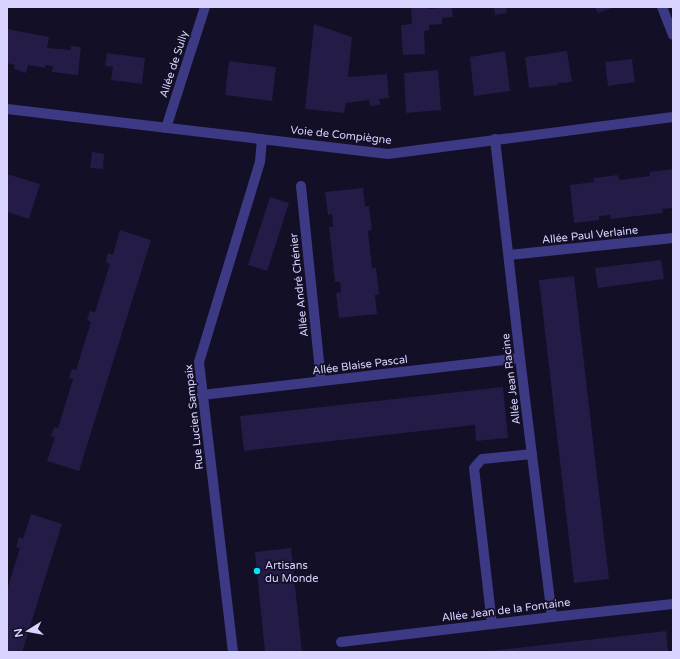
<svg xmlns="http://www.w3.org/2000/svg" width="680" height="659" viewBox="0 0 680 659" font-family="'Varela Round',sans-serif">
<rect width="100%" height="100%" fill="#130f26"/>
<g fill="#241b47">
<path d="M411,7H425L429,9L452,7L453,17L442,18V24L429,25V30L424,31L425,54L403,55L401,25L412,24Z"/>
<path d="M494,7H506L507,13L495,15Z"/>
<path d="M595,7H615L598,13Z"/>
<path d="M314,24L352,37L348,77L387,74L389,98L379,99L380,105L370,106L369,100L346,103L344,113L305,109Z"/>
<path d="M7,29L49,37L47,48L71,50V46L81,47L78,75L52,72L53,66L45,65V68L28,65L26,73L14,69L15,65L7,63Z"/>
<path d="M505,51L510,91L474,96L470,57Z"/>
<path d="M567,51L572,82L558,83V85L529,88L525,57Z"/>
<path d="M107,53L145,58L142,84L111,80L113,67L105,66Z"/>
<path d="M632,59L635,82L608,86L605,62Z"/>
<path d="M229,61L276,67L272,101L225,95Z"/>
<path d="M438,70L441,110L406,113L404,73Z"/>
<path d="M92,152L104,154L103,169L90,168Z"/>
<path d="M673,169V208L662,209L663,213L611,219L610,215L599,216V220L574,223L570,185L594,182L593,178L618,175L619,180L650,176V172Z"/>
<path d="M7,174L40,184L29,219L7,212Z"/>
<path d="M363,188L365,206H369L372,230L368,231L372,268H376L379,294L375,295L377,314L339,318L336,293L341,292L340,282H335L329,227H333L332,214L328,215L325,192Z"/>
<path d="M270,197L289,203L267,271L248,265Z"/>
<path d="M120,230L151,240L79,471L47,461L55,437L51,436L54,427L58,428L73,379L69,378L72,369L76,370L91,322L87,320L90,311L95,312L110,264L106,262L108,253L113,255Z"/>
<path d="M661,260L664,279L598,288L595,268Z"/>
<path d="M574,276L609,579L574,583L539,280Z"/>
<path d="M503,387L508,438L476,441L475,425L244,451L240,416Z"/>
<path d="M31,514L62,524L22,652H7V590L20,548L16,547L19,537L23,539Z"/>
<path d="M291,548L302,652H265L255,552Z"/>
<path d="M666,631L668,652H491L490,651Z"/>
</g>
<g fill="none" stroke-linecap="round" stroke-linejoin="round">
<g stroke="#3d3a85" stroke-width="10">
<path d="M662,7L673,35"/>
<path d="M7,109L388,154L673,117"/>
<path d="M166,128L205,7"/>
<path d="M495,139L520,358L552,617"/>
<path d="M301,186L321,381"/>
<path d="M509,255L673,238"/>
<path d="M202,395L520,358"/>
<path d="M492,624L474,468L482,459L532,454"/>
<path d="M341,642L552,617L673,604"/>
<path d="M233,652L199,362L260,162L262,139"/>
</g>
</g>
<circle fill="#00e5ff" stroke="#130f26" stroke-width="1.5" cx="257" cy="571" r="4"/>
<g text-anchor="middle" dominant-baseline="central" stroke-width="3.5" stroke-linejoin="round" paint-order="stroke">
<g font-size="11" fill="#d9d4ff" stroke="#130f26">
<text transform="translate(174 64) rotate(-72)">Allée de Sully</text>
<text transform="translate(341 135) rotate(6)">Voie de Compiègne</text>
<text transform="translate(590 235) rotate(-6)">Allée Paul Verlaine</text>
<text transform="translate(299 285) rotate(-96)">Allée André Chénier</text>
<text transform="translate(360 365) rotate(-7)">Allée Blaise Pascal</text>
<text transform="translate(511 379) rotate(-97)">Allée Jean Racine</text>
<text transform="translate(194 417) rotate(-96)">Rue Lucien Sampaix</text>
<text transform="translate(506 610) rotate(-7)">Allée Jean de la Fontaine</text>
</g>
<g font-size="11" fill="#d9d4ff" stroke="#130f26" text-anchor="start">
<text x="265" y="565">Artisans<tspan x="265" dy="13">du Monde</tspan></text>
</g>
</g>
<rect width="680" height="659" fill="none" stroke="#d9d4ff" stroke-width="16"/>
<g transform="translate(28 631) rotate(259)" stroke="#130f26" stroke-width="3" paint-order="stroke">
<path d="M0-3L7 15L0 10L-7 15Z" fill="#d9d4ff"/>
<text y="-6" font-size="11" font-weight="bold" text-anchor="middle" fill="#d9d4ff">N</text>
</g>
</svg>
